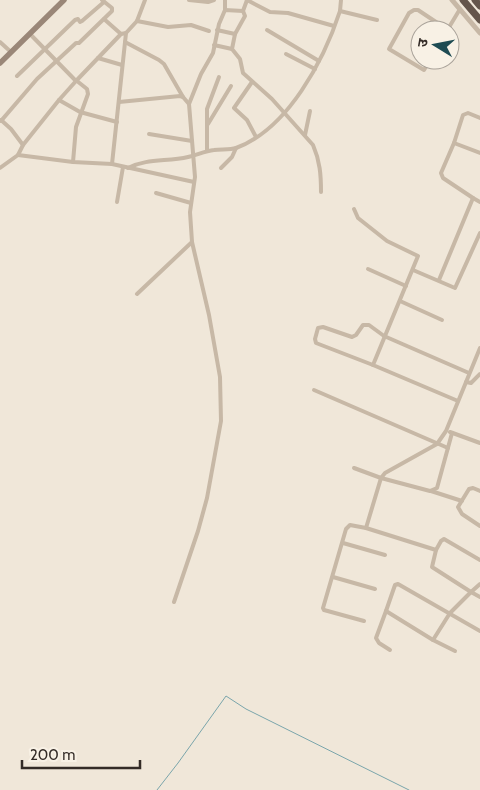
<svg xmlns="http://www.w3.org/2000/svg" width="480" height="790" viewBox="0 0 480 790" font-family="Cabin,'Noto Sans Devanagari',sans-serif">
<rect width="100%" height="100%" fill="#f0e7d9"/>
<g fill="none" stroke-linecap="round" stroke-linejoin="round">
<path stroke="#7aa5ab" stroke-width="1" d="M157,790L178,763L226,696L246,709L409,790"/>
<g stroke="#c7b8a6" stroke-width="4">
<path d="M189,0L208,2L214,0"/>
<path d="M225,0V10"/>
<path d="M247,0L243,11L245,16L235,34L232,49L240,59L243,73L272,99L313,145C320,161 321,175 321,192"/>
<path d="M247,0L270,12L288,13L334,26"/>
<path d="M340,11L341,0"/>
<path d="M104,19L121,34"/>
<path d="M137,21L168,27L191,25L209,31"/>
<path d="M448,29L460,9"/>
<path d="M217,30L235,34"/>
<path d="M267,30L319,61"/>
<path d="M0,42L11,52"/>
<path d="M125,42L159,60L164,64L183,97"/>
<path d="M214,45L232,49"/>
<path d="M286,54L315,69"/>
<path d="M98,58L122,65"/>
<path d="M430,60L424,70L389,49L409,13L414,10H418L448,30"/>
<path d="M17,76L75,20L78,19L80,22L82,21L104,2"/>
<path d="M76,81L121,34L126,33"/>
<path d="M252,82L234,108L247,120L256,137"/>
<path d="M59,100L80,112L117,122"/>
<path d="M119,102L180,96L183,97L189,104"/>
<path d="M1,120L11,129L23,145"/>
<path d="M1,121L37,79L76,43H79L112,11V8L102,0"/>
<path d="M208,124L231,86"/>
<path d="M149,134L192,141"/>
<path d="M305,135L310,111"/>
<path d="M454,143L480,153"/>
<path d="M207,151V109L219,77"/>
<path d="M18,155L73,162L112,164L194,182"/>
<path d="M73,162L76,127L88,94L87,89L77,81"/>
<path d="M112,164L126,33L137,21L145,0"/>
<path d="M0,168L18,155L23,145L59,100L76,81L30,34"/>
<path d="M128,168C147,158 167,162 188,157C197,155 205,151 214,150C221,149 230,150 236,148C288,129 324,60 340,11L377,20"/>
<path d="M221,168L232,157L236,148"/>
<path d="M156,193L191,203"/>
<path d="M473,198L443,178L441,173L454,143L463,115L468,113L480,118"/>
<path d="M117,202L123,167"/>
<path d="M354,209L358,218L387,241L418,256L373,365L458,401"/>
<path d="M368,269L406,286"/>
<path d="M413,270L455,288L480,233"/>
<path d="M439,280L473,198L480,202"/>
<path d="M137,294L192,242L190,212L195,177L189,104L201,74L213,53L219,24L225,10L243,11"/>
<path d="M400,301L442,320"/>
<path d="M373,365L316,343L315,339L318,328L323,327L352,337L356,335L363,325H369L384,336L469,373"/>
<path d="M466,382L471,383L480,374"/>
<path d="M314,390L448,448"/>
<path d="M450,432L480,443"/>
<path d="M354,468L381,478L430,491L437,488L452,433"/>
<path d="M431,491L462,501"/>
<path d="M480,491L473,488L469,489L458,507L462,514L480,526"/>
<path d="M366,528L436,550L432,567L471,592L450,613L433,640"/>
<path d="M343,543L385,555"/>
<path d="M436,550L441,541L444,539L480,560"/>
<path d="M333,577L375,589"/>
<path d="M480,584L471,592L480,597"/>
<path d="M174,602L198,531L207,498L221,421L220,377L209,315L192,242"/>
<path d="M386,611L395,585L398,584L480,631"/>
<path d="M364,621L324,610L323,608L346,529L350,525L366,528L381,478L385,473L437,444L446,431L480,348"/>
<path d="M390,650L379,643L376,638L386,611L433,640L455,651"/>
</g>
<path stroke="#c7b8a6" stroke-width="5" d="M452,0L480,33"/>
<path stroke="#9a8778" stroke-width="5.5" d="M0,63L64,0"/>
<g stroke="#64554b" stroke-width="7">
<path d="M463,0L480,20"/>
<path d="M475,0L480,6"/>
</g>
</g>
<g transform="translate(435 45) rotate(280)"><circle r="24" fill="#f8f1e5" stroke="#a9a299"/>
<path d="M0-4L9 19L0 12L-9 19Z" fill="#1e4b52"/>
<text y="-8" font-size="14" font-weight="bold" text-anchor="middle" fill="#332b26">उ</text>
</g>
<path d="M22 760v8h118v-8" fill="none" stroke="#332b26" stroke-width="2.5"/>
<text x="30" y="760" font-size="15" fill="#332b26" stroke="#f8f1e5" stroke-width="4" paint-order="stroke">200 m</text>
</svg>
